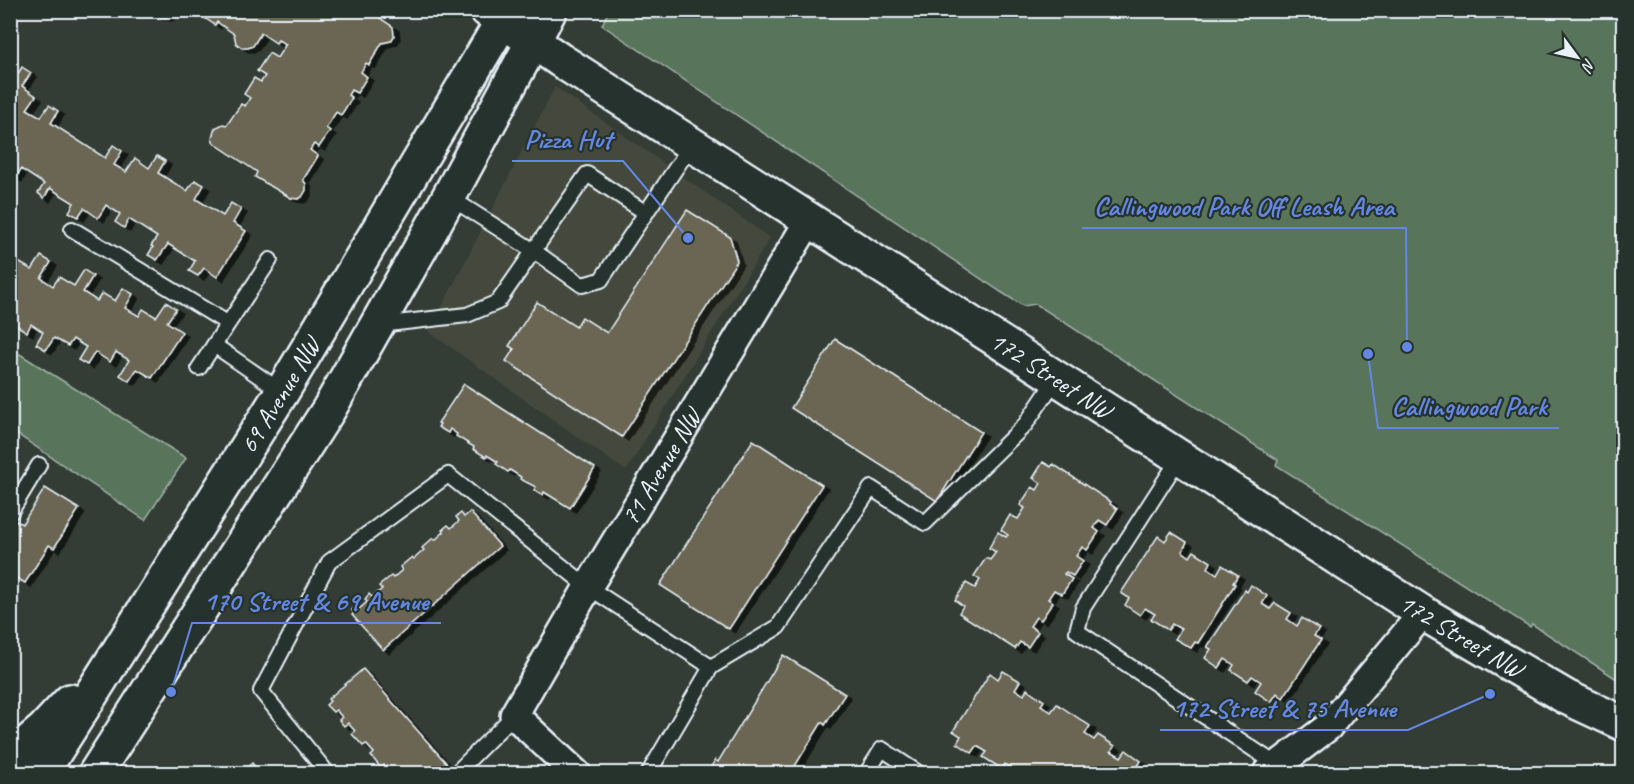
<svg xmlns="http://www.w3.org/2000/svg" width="1634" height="784" viewBox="0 0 1634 784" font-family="Caveat,sans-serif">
<defs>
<filter id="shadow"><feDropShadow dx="6" dy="4" stdDeviation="0" flood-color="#0009"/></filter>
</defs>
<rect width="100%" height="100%" fill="#343d35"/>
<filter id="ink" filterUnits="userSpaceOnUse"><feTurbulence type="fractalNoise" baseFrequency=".0167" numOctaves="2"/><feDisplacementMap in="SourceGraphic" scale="12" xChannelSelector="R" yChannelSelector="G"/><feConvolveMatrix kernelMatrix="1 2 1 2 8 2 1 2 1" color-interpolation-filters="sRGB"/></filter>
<g filter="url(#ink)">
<path fill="#44493e" d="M555,87L770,238L626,471L429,332Z"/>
<g fill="#58755c" stroke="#a0b3aa" stroke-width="1.5">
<path d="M609,10L1623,11V683L1532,624L1530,627L1276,465L1278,460L1036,304L1023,306L1001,292L602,25Z"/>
<path d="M10,348L186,458L145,520L11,430Z"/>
</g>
<g fill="#6a6653" stroke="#e8f1f8" stroke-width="1.5" filter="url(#shadow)">
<path d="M172,10L168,16L165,17L157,16L152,10Z"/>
<path d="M201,10H368L393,27L394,36L391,41L382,43L369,65L366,63L361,72L367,77L357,93L351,90L348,95L352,98L341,115L336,112L326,128L330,131L319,147L314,144L310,150L318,156L303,180L306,184V190L302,197L298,199L291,198L255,177L257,172L214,143L212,138L215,128L223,124L227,125L241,104L245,106L250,98L244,94L254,78L261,82L265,76L257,71L269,53L277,58L286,44L278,40L276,43L261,33L253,46L248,48H242L236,43L234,34L217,22L215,25L199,14Z"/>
<path d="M22,67L31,73L22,86L36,96L27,109L41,117L49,105L58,111L51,123L105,158L113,145L122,151L114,165L126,172L135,158L149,168L157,156L165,161L158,173L187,191L195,180L204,185L196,199L223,216L231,203L241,209L233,223L246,231L217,277L204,268L198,276L189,271L195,261L168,244L157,260L148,255L153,247L151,246L157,237L129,219L124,228L115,222L120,214L106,205L98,218L84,208L78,217L69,212L74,203L50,188L44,198L38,193L44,184L21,169L16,178L10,175V78L14,80Z"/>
<path d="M687,210L730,237L737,261L622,437L506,361L514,349L509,346L537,302L576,327L582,317L607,333Z"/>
<path d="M41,256L51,262L41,278L53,286L59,277L74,286L84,270L93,276L83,292L97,301L102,293L115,301L123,288L133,294L125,308L139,316L143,309L156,317L166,302L176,309L167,322L182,332L152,378L137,369L129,381L120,375L129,360L116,352L110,362L95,352L87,365L78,360L86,347L73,339L68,346L54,338L46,350L36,344L43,332L31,324L27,332L13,323L10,326V257L32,270Z"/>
<path d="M835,339L981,432L937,501L791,408Z"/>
<path d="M464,384L595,468L570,508L544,492L543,495L534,490L536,487L520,479L521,477L510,470L508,472L496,464L498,462L487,455L486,457L473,449L474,447L456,436L457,434L450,429L448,433L438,427L440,424L438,423Z"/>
<path d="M753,440L822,485L729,629L660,585Z"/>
<path d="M1043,462L1051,467L1053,464L1111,502L1110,504L1117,509L1107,525L1099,520L1094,528L1099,532L1087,550L1082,547L1076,556L1083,561L1073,576L1066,572L1064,574L1072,579L1062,594L1054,590L1048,599L1053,602L1041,620L1036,617L1030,626L1038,632L1028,647L1020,642L1015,649L959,613L963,606L955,600L966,583L975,588L980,580L974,576L986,558L990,560L996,552L989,548L998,532L1006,537L1008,535L1001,530L1010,515L1018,519L1025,508L1020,505L1032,487L1037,490L1041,483L1033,478Z"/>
<path d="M45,488L79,509L54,548L49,545L25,583L10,574V528L15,520L22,524Z"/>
<path d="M470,512L500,546L383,650L352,615L354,613L352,610L356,606L359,609L367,602L365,599L369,594L372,597L382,589L379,586L391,576L393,578L402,570L400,567L412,557L414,559L424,550L422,548L433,538L435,540L444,532L442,530L448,525L451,528L459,521L456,517L461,513L464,517Z"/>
<path d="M1171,532L1187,542L1182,551L1190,557L1194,551L1211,562L1208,568L1217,574L1222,565L1238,575L1233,583L1235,584L1198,643L1195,642L1191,648L1175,639L1181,629L1172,624L1168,630L1151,619L1155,614L1145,608L1140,615L1125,605L1129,598L1121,593L1158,536L1165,541Z"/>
<path d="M1251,585L1267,596L1262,604L1270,609L1275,603L1291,613L1287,619L1297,626L1302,618L1319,629L1314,636L1321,640L1283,698L1277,693L1271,702L1255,691L1261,682L1252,676L1248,681L1231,670L1234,665L1225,659L1219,668L1205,658L1211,649L1207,647L1245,590L1247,592Z"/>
<path d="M783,655L845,694L825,725L822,722L790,774H707L715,760L718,762Z"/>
<path d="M363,669L448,765L439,774H392L384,765L381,768L371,756L374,753L366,744L363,746L352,734L355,731L348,723L344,726L339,720L342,717L336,710L333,712L326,705L330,701L328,699Z"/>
<path d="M1003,671L1020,681L1015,689L1024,695L1027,689L1044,701L1041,705L1051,712L1057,704L1090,726L1085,734L1094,740L1098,735L1115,746L1111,751L1121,757L1126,750L1141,761L1136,769L1144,774H1009L1012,769L1005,764L1002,769L983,757L987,752L977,746L972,753L957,743L961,736L953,731L990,673L998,679Z"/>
<path d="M252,763L261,774H240Z"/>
</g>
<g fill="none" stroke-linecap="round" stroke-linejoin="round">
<defs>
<g id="lane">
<path d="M449,197L534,251L582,285L601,280L692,144"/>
<path d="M72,229L227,323"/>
<path d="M379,325L467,315L498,302L587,174L646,213"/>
<path d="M214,345L270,260"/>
<path d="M199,368L214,345L282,392"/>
<path d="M1180,457L1083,608L1077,631L1277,765"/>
<path d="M10,513L39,465"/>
<path d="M328,774L261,691L329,562L448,475L588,587L711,667L778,627L871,488L925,523L1025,425L1056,379"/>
<path d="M455,774L514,715"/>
<path d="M648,774L711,667"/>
<path d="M866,774L882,749L920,774"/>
</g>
<g id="street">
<path id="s1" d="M577,774L514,715L588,587L810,219"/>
<path d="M1266,774L1328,727L1423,613"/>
</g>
<g id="secondary">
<path id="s2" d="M487,10L560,60L1423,613L1566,697L1624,724"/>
<path d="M10,758L44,729L70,701"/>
<path id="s3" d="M41,774L282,392L509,10"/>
<path d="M95,774L329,409L432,228L550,10"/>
</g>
</defs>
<use href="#lane" stroke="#e8f1f8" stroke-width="18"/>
<use href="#street" stroke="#e8f1f8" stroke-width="32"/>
<use href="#secondary" stroke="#e8f1f8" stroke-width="38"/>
<use href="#lane" stroke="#26332d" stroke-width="14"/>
<use href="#street" stroke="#26332d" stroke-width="27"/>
<use href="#secondary" stroke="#26332d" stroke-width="33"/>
</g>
</g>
<g text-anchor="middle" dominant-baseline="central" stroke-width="4.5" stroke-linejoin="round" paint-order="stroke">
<g font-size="26" fill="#e8f1f8" stroke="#26332d">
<text stroke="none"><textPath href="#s2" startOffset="672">172 Street NW</textPath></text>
<text stroke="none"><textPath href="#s3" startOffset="448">69 Avenue NW</textPath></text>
<text stroke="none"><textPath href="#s1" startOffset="375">71 Avenue NW</textPath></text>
<text stroke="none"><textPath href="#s2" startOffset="1158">172 Street NW</textPath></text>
</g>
</g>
<path fill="none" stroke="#6487e3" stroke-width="2" d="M688 238L623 161H512M1407 347L1406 228H1082M1368 354L1378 428H1559M171 692L192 623H441M1490 694L1408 730H1160"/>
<g fill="#6487e3" stroke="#26332d" stroke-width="2">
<circle cx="688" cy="238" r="6"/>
<circle cx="1407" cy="347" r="6"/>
<circle cx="1368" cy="354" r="6"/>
<circle cx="171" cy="692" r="6"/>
<circle cx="1490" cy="694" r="6"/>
</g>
<g font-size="27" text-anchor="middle" font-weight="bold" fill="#6487e3" stroke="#26332d" stroke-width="4.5" stroke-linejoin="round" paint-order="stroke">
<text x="568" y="148">Pizza Hut</text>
<text x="1244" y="215">Callingwood Park Off Leash Area</text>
<text x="1469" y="415">Callingwood Park</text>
<text x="316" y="610">170 Street &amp; 69 Avenue</text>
<text x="1284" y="717">172 Street &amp; 75 Avenue</text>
</g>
<rect width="1634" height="784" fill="none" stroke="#26332d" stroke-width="36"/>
<rect x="18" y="18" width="1598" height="748" fill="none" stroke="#e8f1f8" stroke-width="2" filter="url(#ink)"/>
<g transform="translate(1577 57) rotate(123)" stroke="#26332d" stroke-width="4.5" paint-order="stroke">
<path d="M0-4.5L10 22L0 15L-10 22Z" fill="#e8f1f8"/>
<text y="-9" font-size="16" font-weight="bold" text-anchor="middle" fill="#e8f1f8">N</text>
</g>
</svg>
